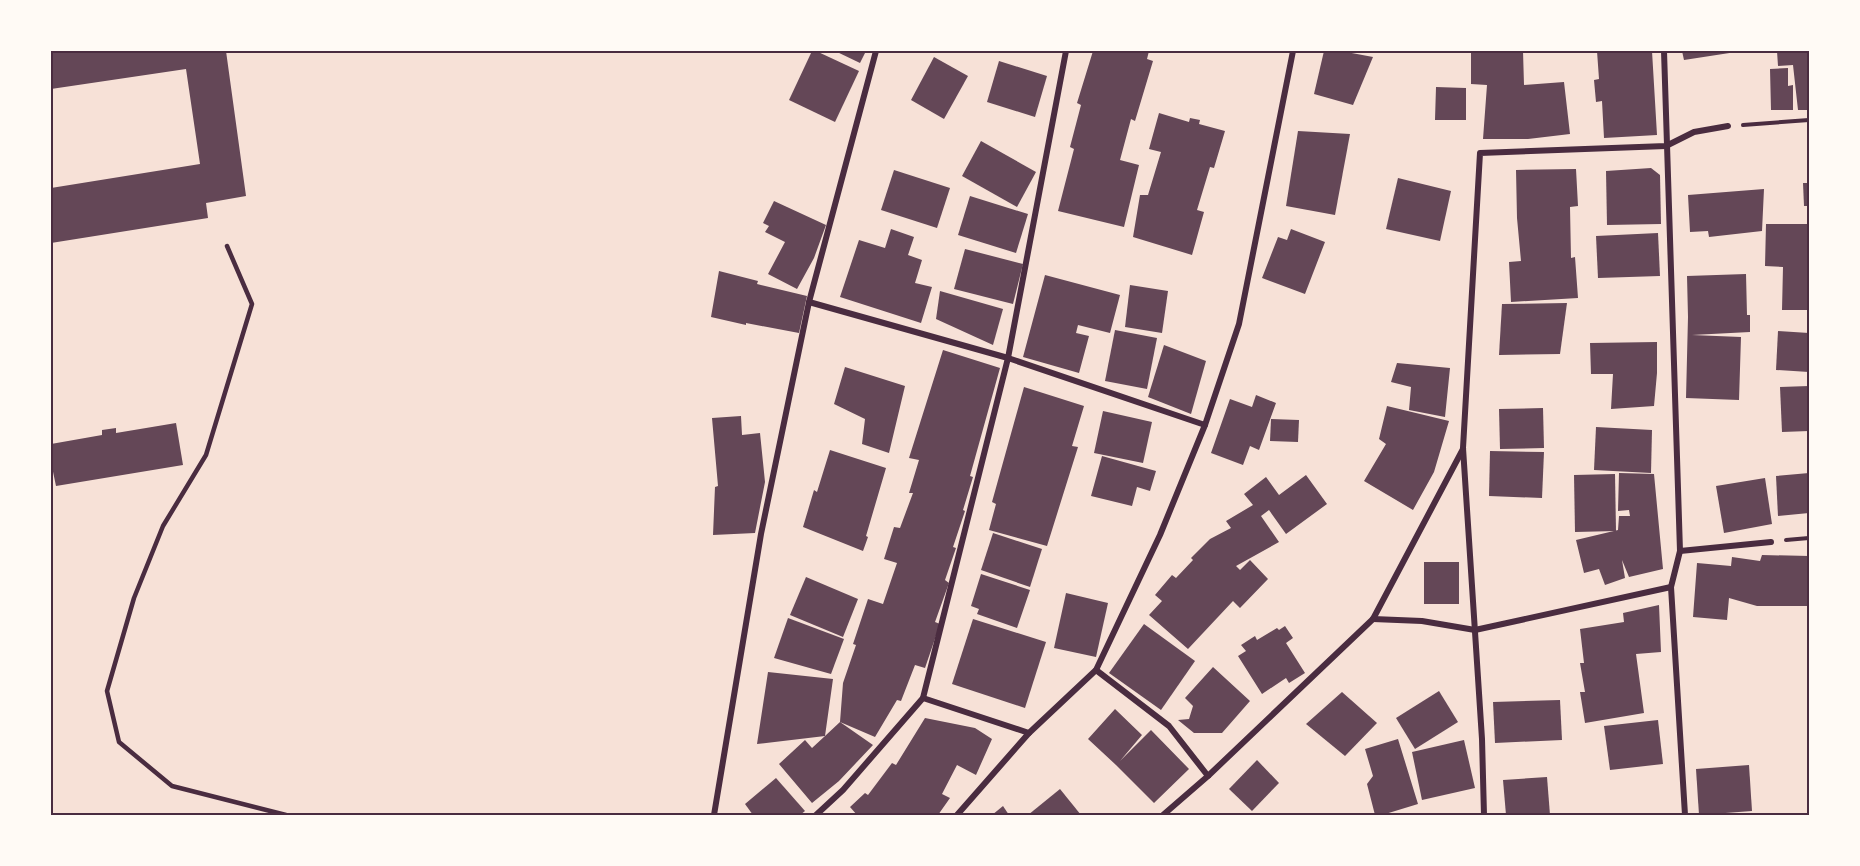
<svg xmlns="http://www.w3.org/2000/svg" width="1860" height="866" viewBox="0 0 1860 866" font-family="'Public Sans',sans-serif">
<rect width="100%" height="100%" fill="#f7e1d7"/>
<g fill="#644757">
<path d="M51,51H226L246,196L206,203L208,218L51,243V188L200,164L186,69L51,89Z"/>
<path d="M812,51H816L859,71L835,122L789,100Z"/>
<path d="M835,51H866L860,63Z"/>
<path d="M1093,51H1149L1147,59L1153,61L1135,121L1131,119L1120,160L1139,165L1124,227L1058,211L1074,149L1070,147L1081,105L1077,103Z"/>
<path d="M1324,51H1341L1373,57L1353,105L1314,94Z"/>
<path d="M1471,51H1523L1524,85L1564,82L1570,134L1528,139H1483L1487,85L1471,84Z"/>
<path d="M1597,51H1652L1657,135L1604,138L1602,101L1596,102L1594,80L1599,79Z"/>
<path d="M1682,51H1736V52L1684,60Z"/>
<path d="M1777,51H1809V110H1798L1793,65L1778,66Z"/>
<path d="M934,57L968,76L944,119L911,100Z"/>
<path d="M999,61L1047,76L1035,117L987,102Z"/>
<path d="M1788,68V86L1793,85V110H1771L1770,69Z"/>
<path d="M1436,87L1466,88V120H1435Z"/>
<path d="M1159,113L1189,122L1190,118L1200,120L1199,124L1225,131L1214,168L1210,167L1197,210L1204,212L1192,255L1133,237L1140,195H1148L1161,152L1149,149Z"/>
<path d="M1298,131L1350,134L1335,215L1286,206Z"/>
<path d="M981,141L1036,172L1017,207L962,176Z"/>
<path d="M1651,168L1660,175L1661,224L1607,225L1606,171Z"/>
<path d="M1576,169L1578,206L1570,207L1571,258L1575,257L1578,298L1511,302L1509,262L1521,261L1517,218L1516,170Z"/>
<path d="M894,170L950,188L937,228L881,210Z"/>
<path d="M1398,178L1451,191L1440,241L1386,229Z"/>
<path d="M1803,183H1809V206H1804Z"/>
<path d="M1764,189L1762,231L1709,237L1708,231L1690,232L1688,195Z"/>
<path d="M970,196L1028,214L1016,253L958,235Z"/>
<path d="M774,201L826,225L814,258L797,289L768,274L785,242L765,232L769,226L763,223Z"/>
<path d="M1766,224H1809V310H1782L1783,267L1765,266Z"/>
<path d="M891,229L914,237L908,255L922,260L915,283L932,287L921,323L840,297L859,240L885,248Z"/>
<path d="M1291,229L1325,242L1305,294L1262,278L1278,237L1287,240Z"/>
<path d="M1658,233L1660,276L1598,278L1596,236Z"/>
<path d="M965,249L1023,264L1013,304L954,289Z"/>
<path d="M719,271L758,281L757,284L807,296L799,333L746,323V325L711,317Z"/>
<path d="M1746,274L1747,315H1750V332L1692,335L1741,337L1739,400L1686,398L1688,317L1687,276Z"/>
<path d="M1045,275L1120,295L1110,333L1078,325L1076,333L1089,336L1079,373L1023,357Z"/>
<path d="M1130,285L1168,291L1162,333L1125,327Z"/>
<path d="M940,291L1003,309L993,345L936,319Z"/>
<path d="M1567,303L1560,354L1499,355L1502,304Z"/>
<path d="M1115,330L1157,338L1147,389L1105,381Z"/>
<path d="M1778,331L1809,333V372L1776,370Z"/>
<path d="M1657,342V373L1654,406L1611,409L1613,374H1591L1590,343Z"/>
<path d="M1164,345L1206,361L1191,414L1148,397Z"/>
<path d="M943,350L1000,368L970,476L973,477L963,510L965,511L953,547L956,548L945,580L949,583L935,622L940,624L925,668L915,665L901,701L897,700L875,737L840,722L873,745L839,781L812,803L779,764L805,740L812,748L825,736L757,744L768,672L833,679L825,736L840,722L843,683L856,645L853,644L868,599L883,604L897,563L884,559L894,527L900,528L913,493H909L919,460L909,458Z"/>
<path d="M1397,363L1450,368L1445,417L1409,410L1411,387L1391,382Z"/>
<path d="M845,367L905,386L889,453L862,444L865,419L834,404Z"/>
<path d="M1809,386V431L1782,432L1780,387Z"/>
<path d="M1024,387L1084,406L1072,446L1078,447L1047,546L989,530L996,504L992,502Z"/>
<path d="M1256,395L1276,403L1259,450L1250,446L1243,465L1211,453L1230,399L1252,407Z"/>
<path d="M1387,406L1449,421L1434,472L1413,510L1364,481L1386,444L1379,439Z"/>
<path d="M1543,408L1544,448L1500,449L1499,409Z"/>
<path d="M1103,411L1152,422L1143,463L1094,453Z"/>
<path d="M741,416L742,435L760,433L765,482L755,533L713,535L715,487L718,486L712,418Z"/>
<path d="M1271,419L1299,420L1298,442L1270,441Z"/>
<path d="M176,423L183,465L56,486L51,462V444L102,435V430L116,428V433Z"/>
<path d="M1596,427L1652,430L1651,473L1594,470Z"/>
<path d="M830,450L886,468L866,536L868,537L863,551L803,527L814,490L817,492Z"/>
<path d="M1490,451L1544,452L1542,498L1489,496Z"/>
<path d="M1102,456L1156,471L1150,491L1137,487L1132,506L1091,496Z"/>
<path d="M1619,473L1654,474L1663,569L1629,577L1622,560L1625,578L1605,585L1599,569L1584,573L1576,540L1618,530L1619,516H1630L1629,510L1618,511Z"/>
<path d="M1809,473V513L1778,516L1776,476Z"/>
<path d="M1615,474L1616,531L1575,532L1574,475Z"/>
<path d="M1306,475L1327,504L1286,534L1269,510L1261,516L1279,542L1236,566L1240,570L1250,560L1268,579L1240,608L1233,601L1188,649L1149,615L1162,601L1155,595L1172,575L1176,578L1193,560L1191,558L1210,539L1231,528L1226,521L1253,505L1244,494L1266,477L1279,495Z"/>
<path d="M1765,478L1772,524L1724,533L1716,486Z"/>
<path d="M993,533L1042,549L1030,587L981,570Z"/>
<path d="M1762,555L1809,556L1808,606H1757L1729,598L1727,620L1693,617L1697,563L1731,566L1732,557L1760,561Z"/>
<rect x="1424" y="562" width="35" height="42"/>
<path d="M981,574L1030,590L1017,628L977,614L979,609L971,606Z"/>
<path d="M806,577L858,599L843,637L790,615Z"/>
<path d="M1066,593L1108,603L1096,657L1054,648Z"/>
<path d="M1659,605L1661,652L1636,654L1644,713L1585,723L1580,692H1585L1580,663H1584L1580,629L1624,622L1623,613Z"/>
<path d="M788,618L844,639L831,674L774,658Z"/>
<path d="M973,619L1046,642L1025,708L952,684Z"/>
<path d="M1144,624L1195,661L1161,710L1109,673Z"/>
<path d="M1285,626L1293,638L1286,643L1305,673L1289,683L1286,678L1262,694L1238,656L1246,651L1241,645L1255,636L1257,640L1277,628L1279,630Z"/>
<path d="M1213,667L1250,701L1222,733H1194L1178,720L1189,719L1193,706L1185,698Z"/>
<path d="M1439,691L1458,722L1415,749L1396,718Z"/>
<path d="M1342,692L1377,723L1345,756L1306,724Z"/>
<path d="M1560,700L1562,740L1495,743L1493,702Z"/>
<path d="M1115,709L1142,735L1120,761L1151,730L1189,769L1154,803L1116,765L1088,739Z"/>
<path d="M925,718L975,728L992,739L976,775L957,765L942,794L950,798L938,815H857L850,807L865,793L868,795L892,763L896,765Z"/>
<path d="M1658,720L1663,764L1610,770L1604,726Z"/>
<path d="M1398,739L1418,804L1382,815H1375L1367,784L1373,776L1365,749Z"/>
<path d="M1464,740L1475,788L1422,800L1412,752Z"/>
<path d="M1257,760L1279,783L1252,811L1229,789Z"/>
<path d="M1749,765L1752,811L1699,815L1696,769Z"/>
<path d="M1547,777L1550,815H1506L1503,780Z"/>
<path d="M776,778L805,811L800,815H753L745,804Z"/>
<path d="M1060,789L1081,815H1028Z"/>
<path d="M1003,806L1009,815H992Z"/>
</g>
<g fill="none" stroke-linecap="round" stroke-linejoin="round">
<g stroke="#4a2c40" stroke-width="4">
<path d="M1743,125L1809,120"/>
<path d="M1786,540L1809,538"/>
</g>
<path stroke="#4a2c40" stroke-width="4.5" d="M227,246L252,304L206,455L163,526L134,598L107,691L119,742L172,786L286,815"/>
<g stroke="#4a2c40" stroke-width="6">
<path d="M1664,51L1680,551L1671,587L1685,815"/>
<path d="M809,302L1008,358L1205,425"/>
<path d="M1680,551L1771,542"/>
<path d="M1373,619L1422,621L1475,630L1671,587"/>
<path d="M1096,670L1169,726L1208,776"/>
<path d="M923,698L1029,733"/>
<path d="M714,815L761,534L809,302L876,51"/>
<path d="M816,815L843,790L923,698L1008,358L1066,51"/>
<path d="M957,815L1029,733L1096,670L1160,535L1205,425L1239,324L1293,51"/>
<path d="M1163,815L1208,776L1373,619L1463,449"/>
<path d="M1484,815L1482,739L1463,448L1480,153L1666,146L1694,132L1728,126"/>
</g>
</g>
<rect width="1860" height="866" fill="none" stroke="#fffaf5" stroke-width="105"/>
<rect x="52" y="52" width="1756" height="762" fill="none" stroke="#4a2c40" stroke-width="2"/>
</svg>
